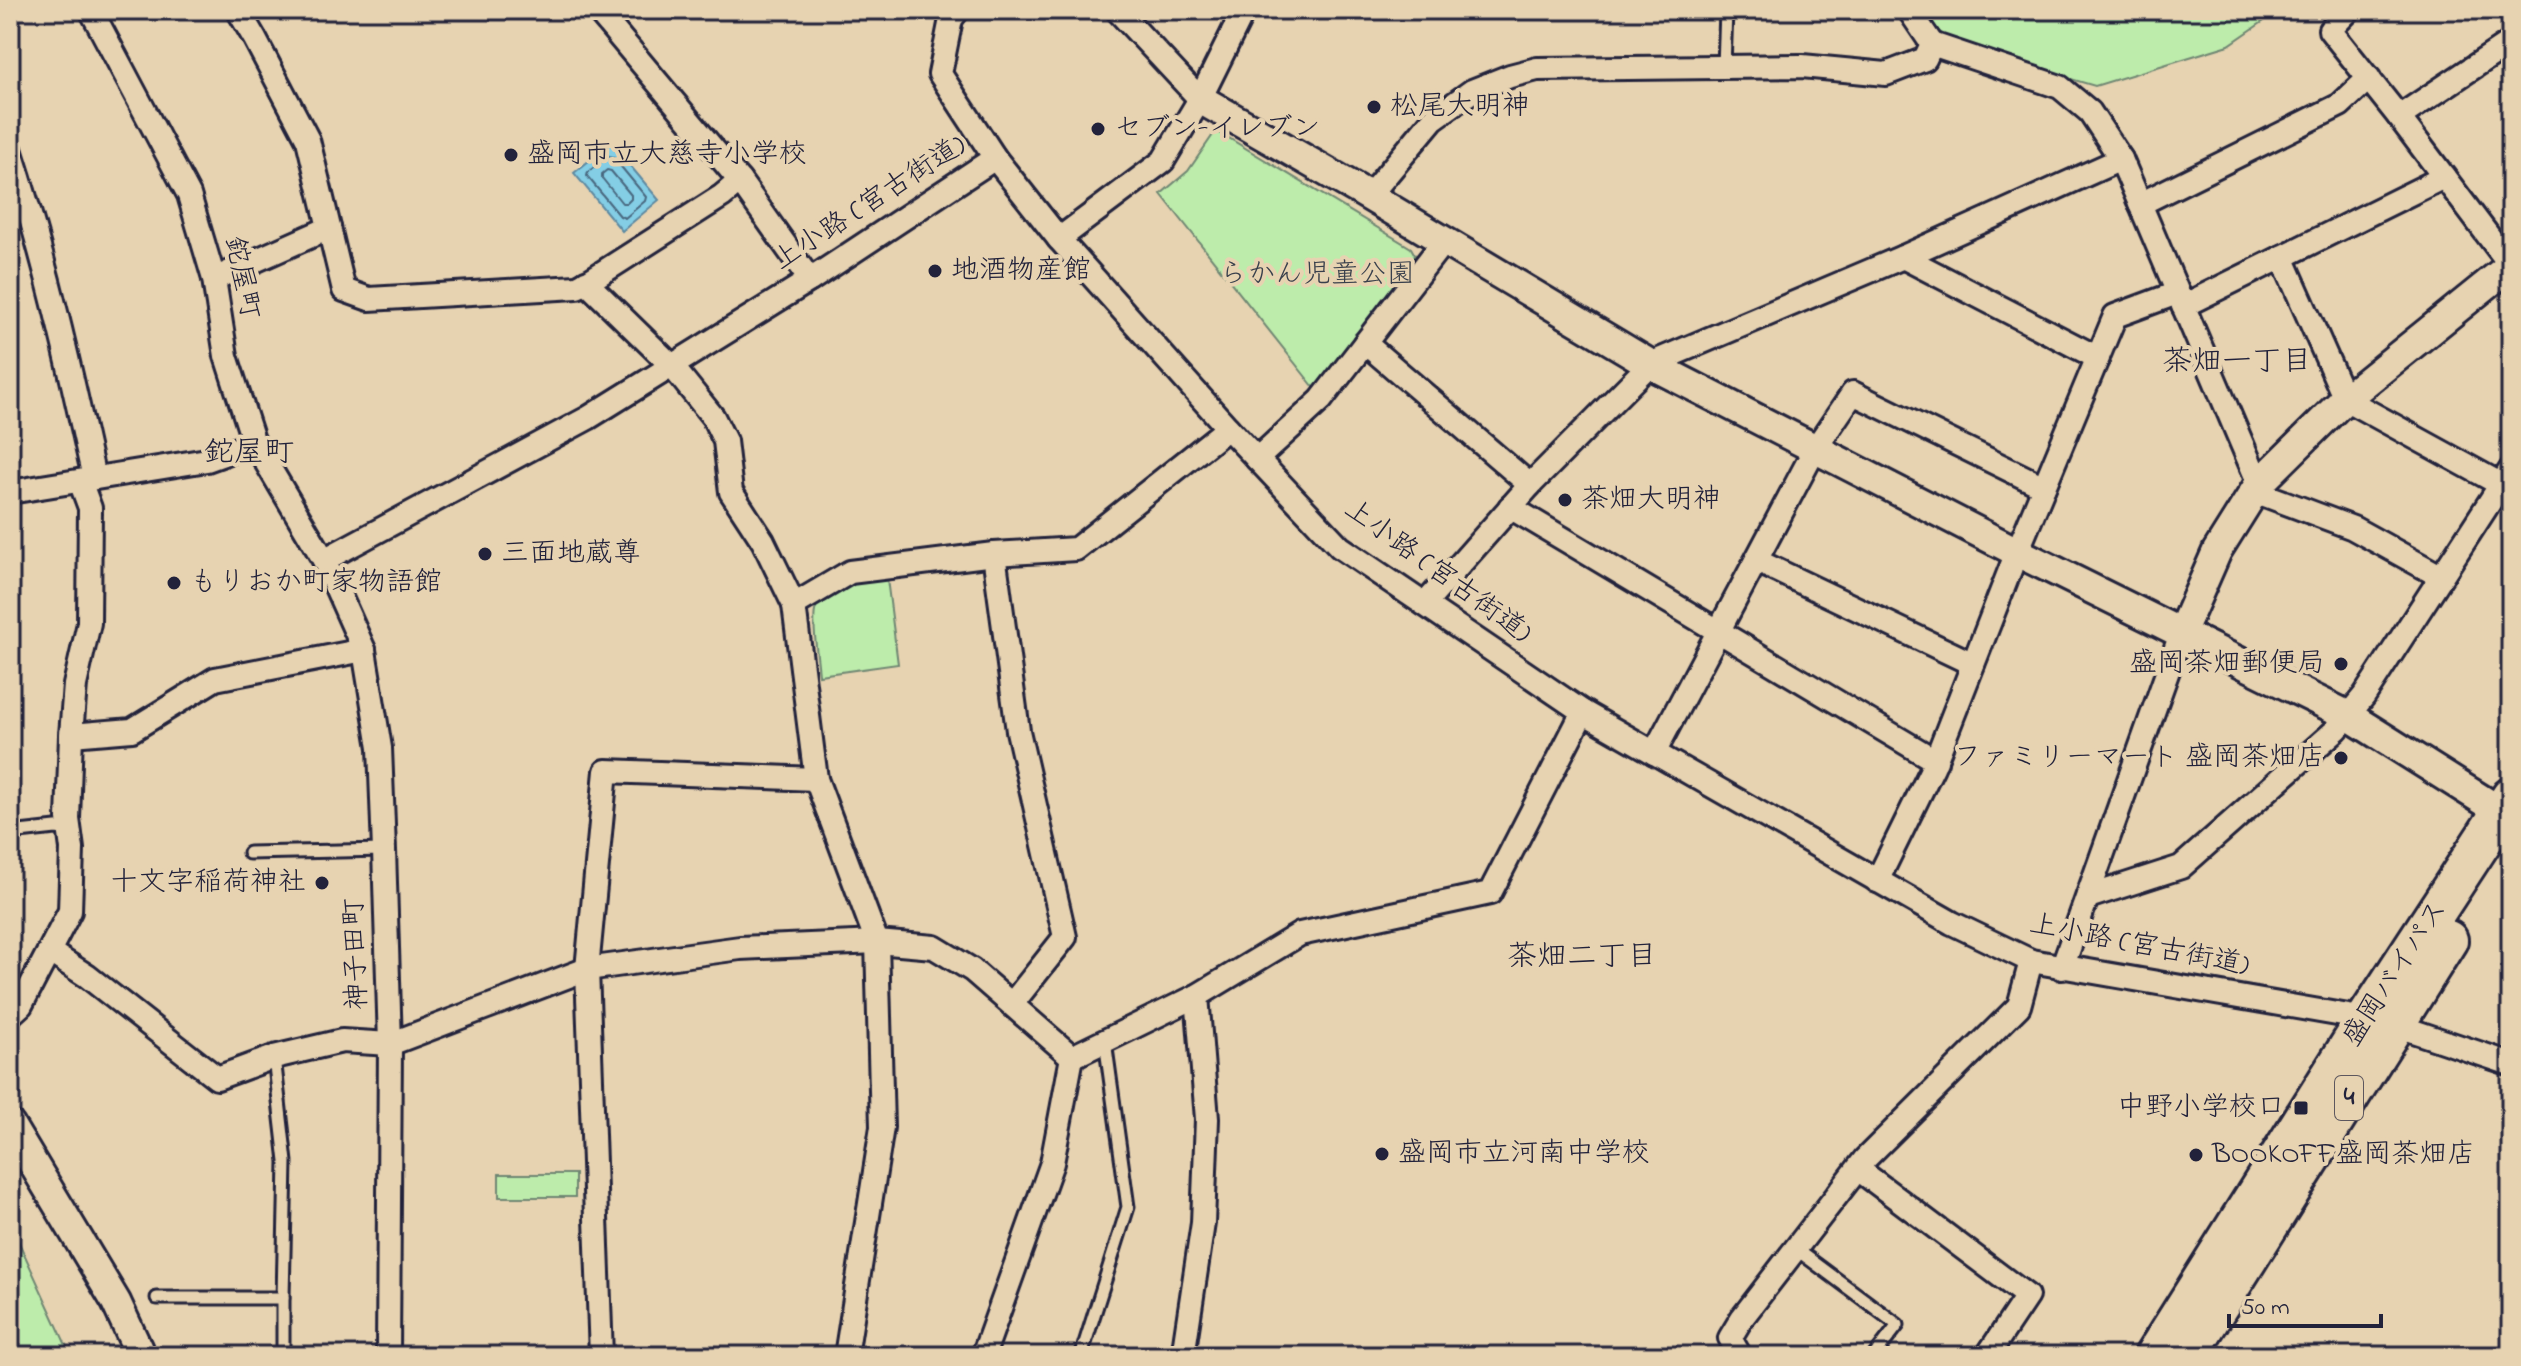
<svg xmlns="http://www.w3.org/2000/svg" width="2521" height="1366" viewBox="0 0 2521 1366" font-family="'Indie Flower','Klee One',sans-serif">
<rect width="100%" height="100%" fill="#e7d3b1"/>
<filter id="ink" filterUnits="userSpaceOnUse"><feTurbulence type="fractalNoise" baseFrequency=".0125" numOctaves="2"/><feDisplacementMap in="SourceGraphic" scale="16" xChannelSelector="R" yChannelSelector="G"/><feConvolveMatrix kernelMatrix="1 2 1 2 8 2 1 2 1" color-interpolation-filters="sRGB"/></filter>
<g filter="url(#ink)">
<g fill="#bdecab" stroke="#708773" stroke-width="2">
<path d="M1919,10H2280L2229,45L2095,86L1951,44Z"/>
<path d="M1215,132L1222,134L1411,248L1419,262L1317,391L1161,194L1188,171Z"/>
<path d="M887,579L898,664L819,675C818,659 812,625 815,611C819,587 868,581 887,579Z"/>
<rect x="499" y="1174" width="76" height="23"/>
<path d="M10,1223L71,1356H10Z"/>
</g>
<path fill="#84cee5" stroke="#5d89a1" stroke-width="2" d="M611,143L659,200L622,231L574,173Z"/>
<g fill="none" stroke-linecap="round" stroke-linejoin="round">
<g stroke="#49677f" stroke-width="2">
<path d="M608,156L613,157L646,197L645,201L625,218L620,216L587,176L588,172Z"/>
<path d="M607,170L611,171L631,195V199L627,203H622L602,178V174Z"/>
</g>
<defs>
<g id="service">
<path d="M1724,67L1726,10"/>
<path d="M10,833L56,828L70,830"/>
<path d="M249,853L384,850"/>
<path d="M1796,1249L1898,1325L1874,1356"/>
<path d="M157,1298H283L286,1162L274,1057"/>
<path d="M283,1356V1298"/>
<path d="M1081,1356L1128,1207L1105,1041"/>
</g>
<g id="minor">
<path d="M91,10L189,195L214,279L226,356L253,440L324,560L364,650L380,748L384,850L390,1044L388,1356"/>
<path d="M238,10L255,39L308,140L344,290L369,299L577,287L589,281L722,196L740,181"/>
<path d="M597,10L740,181L810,280"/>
<path d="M958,10L951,19L940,74L995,158L1059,239L1228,428L1340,547L1583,712L1952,923L2031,961L2366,1019L2395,1025L2511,1064"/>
<path d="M1117,10L1200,99"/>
<path d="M2349,10L2330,30L2399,117L2511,266"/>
<path d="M1932,44L2060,87L2090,112L2121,159L2259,484"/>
<path d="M2399,117L2511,42"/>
<path d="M10,149C45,257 70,368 94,478"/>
<path d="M1369,196L1433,119L1472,91L1510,76L1537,69L1802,66L1886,74L1925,59L1932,44L1909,10"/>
<path d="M2140,204L2340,105L2369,78"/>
<path d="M1059,239L1163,161L1200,99L1244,10"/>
<path d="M1903,257L2098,358"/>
<path d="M2282,257L2345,399L2511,490"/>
<path d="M214,279L329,228"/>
<path d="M586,282L672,366L713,417L725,441L731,492L763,541L794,605"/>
<path d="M2183,306L2444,177"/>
<path d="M1365,343L1530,485"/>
<path d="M1257,459L1321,400L1444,241"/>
<path d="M2254,491L2353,528L2440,576"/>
<path d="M10,492L207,460L254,443"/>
<path d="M1510,507L1936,761"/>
<path d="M994,554L1018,731L1065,937L1012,1004"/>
<path d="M324,560L588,418L810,280L995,158"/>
<path d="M1757,561L1973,664"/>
<path d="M1425,604L1530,485L1650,364L1903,257L2121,159"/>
<path d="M71,735L132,730L215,679L364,650"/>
<path d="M1654,753L1815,449L1853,393L2044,487"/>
<path d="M1877,881L1933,767L2017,552L2115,316L2177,293"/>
<path d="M2088,897L2181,867L2337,729L2364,696L2511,469"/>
<path d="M50,952L87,976L217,1078L274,1057L342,1041L390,1044L587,969L740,948L877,942L934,947L972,970L1072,1057"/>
<path d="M2062,968L2182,631"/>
<path d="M10,1015L21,1005L70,911L72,849L68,819L71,735L75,685L89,623L90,508L80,481"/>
<path d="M1072,1057L1197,996L1300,934L1490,893L1583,712"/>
<path d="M1858,1169L2027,1296L1989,1353L1991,1356"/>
<path d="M601,1356L587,969L606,771L816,779"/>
<path d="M846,1356L882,1127L877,942L816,779L794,605L850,572L994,554L1076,549L1228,428"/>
<path d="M983,1356L1052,1163L1072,1057"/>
<path d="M1183,1356L1203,1223L1207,1119L1197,996"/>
<path d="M1740,1356L1730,1338L1742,1318L1865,1159L2019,1006L2031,961"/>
</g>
<g id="tertiary">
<path d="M1200,99L1362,192L1650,364L2017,552L2349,716L2511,818"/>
<path d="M2182,631L2217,551L2259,484L2345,399L2511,265"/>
<path d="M10,1125L116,1302L141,1356"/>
</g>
<g id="trunk">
<path d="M2154,1356L2366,1019L2511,797"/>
<path d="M2187,1356L2448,940"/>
</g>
</defs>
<use href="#service" stroke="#22223b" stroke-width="17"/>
<use href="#minor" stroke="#22223b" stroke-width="28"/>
<use href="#tertiary" stroke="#22223b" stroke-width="34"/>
<use href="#trunk" stroke="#22223b" stroke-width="44"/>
<use href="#service" stroke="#e7d3b1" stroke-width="11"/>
<use href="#minor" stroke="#e7d3b1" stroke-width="22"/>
<use href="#tertiary" stroke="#e7d3b1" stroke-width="28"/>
<use href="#trunk" stroke="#e7d3b1" stroke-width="38"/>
</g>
</g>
<g fill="#22223b" stroke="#e7d3b1" stroke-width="3">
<circle cx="1374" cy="107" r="8"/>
<circle cx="1098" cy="129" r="8"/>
<circle cx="511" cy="155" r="8"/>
<circle cx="935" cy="271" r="8"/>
<circle cx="1565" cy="500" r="8"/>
<circle cx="485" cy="554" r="8"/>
<circle cx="174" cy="583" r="8"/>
<circle cx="2341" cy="664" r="8"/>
<circle cx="2341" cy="758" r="8"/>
<circle cx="322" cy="883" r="8"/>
<rect x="2293" y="1100" width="16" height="16" rx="4"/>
<circle cx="1382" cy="1154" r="8"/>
<circle cx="2196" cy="1155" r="8"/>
</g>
<g text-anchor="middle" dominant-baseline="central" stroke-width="8" stroke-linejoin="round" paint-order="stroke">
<rect fill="#e7d3b1" stroke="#5d575e" stroke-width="2" x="2335" y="1076" width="28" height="44" rx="6"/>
<g font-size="26" font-weight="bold" fill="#22223b">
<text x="2349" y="1098">4</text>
</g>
<g font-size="28" fill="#22223b" stroke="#e7d3b1" text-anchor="start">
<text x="1390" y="107">松尾大明神</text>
<text x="1114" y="129">セブン-イレブン</text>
<text x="527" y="155">盛岡市立大慈寺小学校</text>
<text x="951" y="271">地酒物産館</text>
<text x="1581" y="500">茶畑大明神</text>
<text x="501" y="554">三面地蔵尊</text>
<text x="190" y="583">もりおか町家物語館</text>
<text x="2325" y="664" text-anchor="end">盛岡茶畑郵便局</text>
<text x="2325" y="758" text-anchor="end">ファミリーマート 盛岡茶畑店</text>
<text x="306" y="883" text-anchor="end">十文字稲荷神社</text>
<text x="2285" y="1108" text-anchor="end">中野小学校口</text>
<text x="1398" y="1154">盛岡市立河南中学校</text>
<text x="2212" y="1155">BOOKOFF盛岡茶畑店</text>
</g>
<g font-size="28" fill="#22223b" stroke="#e7d3b1">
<text transform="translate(870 204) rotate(-33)">上小路 (宮古街道)</text>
<text transform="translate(241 278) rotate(78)">鉈屋町</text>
<text transform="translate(1437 572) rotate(36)">上小路 (宮古街道)</text>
<text transform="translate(2139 946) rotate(11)">上小路 (宮古街道)</text>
<text transform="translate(357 954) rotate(-92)">神子田町</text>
<text transform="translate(2396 974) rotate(-57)">盛岡バイパス</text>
</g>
<g font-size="28" fill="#39404c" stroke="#e7d3b1">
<text x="1317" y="275">らかん児童公園</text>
</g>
<g font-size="30" fill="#22223b" stroke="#e7d3b1">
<text x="2237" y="363">茶畑一丁目</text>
<text x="249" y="454">鉈屋町</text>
<text x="1582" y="958">茶畑二丁目</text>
</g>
</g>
<rect width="2521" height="1366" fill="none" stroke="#e7d3b1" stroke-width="40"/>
<rect x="20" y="20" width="2481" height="1326" fill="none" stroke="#22223b" stroke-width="3" filter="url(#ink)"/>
<path d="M2229 1314v12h152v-12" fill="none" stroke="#22223b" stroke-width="4"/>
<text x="2241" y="1314" font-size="24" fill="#22223b" stroke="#e7d3b1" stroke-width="6" paint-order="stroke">50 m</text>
</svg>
